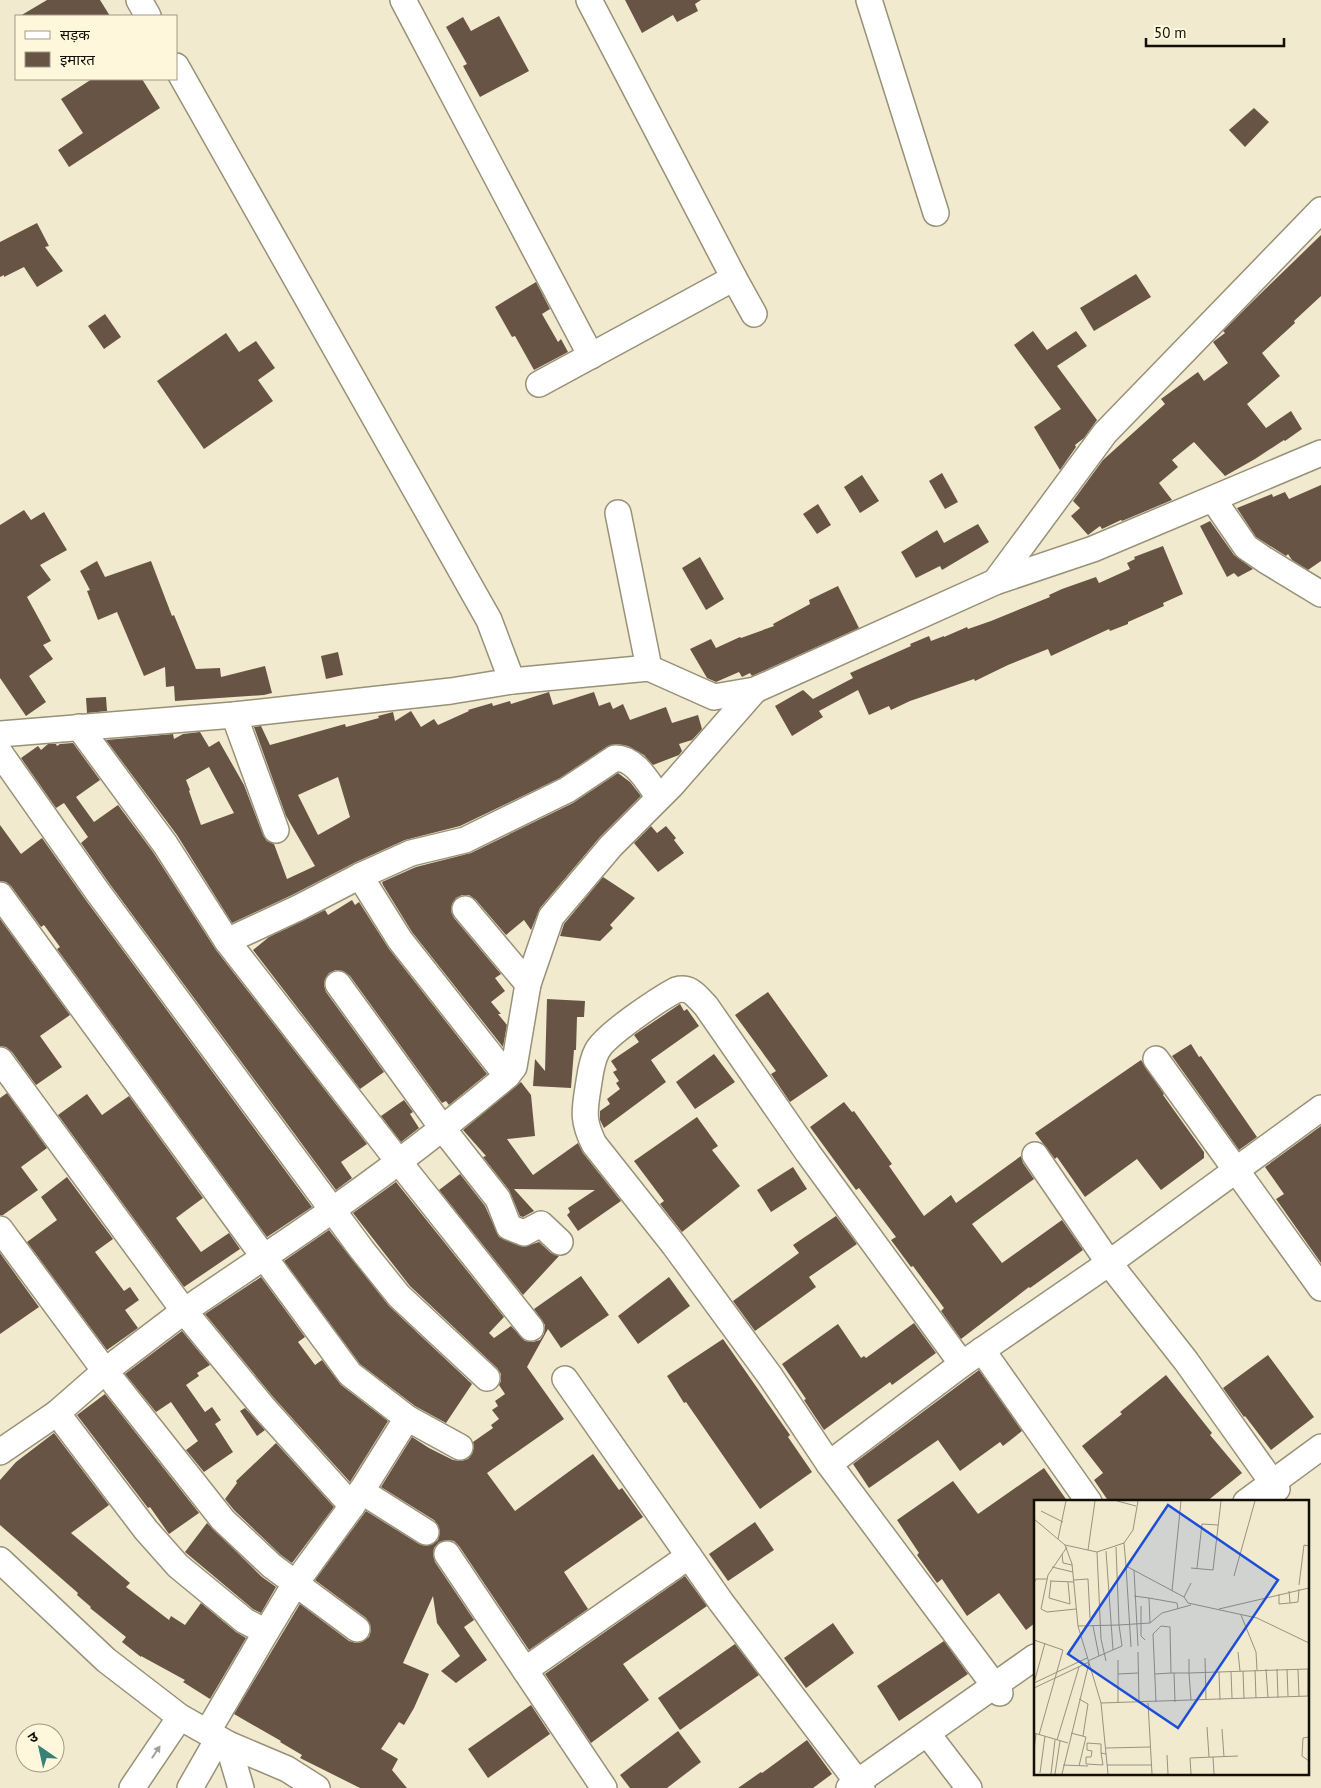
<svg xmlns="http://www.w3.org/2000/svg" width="1321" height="1788" viewBox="0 0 1321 1788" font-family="'PT Sans','Noto Sans Devanagari',sans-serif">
<rect width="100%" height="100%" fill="#f1eacf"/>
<g fill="#685444" fill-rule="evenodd">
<path d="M47,0H100L110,16H20Z"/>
<path d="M625,0H701L695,4L698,11L677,22L673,15L642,33Z"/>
<path d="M499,16L529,71L480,97L463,66L467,64L446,27L463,17L471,31Z"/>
<path d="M92,79H142L160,108L69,167L58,150L83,133L61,99Z"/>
<path d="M1254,108L1269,122L1245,147L1229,130Z"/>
<path d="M37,223L49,246L45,247L63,271L37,287L24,267L4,277V275L0,277V242Z"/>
<path d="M1321,235V296L1294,321L1295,323L1262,353L1280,376L1247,404L1266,428L1291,411L1302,429L1285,441L1284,440L1255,459L1225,476L1194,442L1172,460L1178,467L1159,483L1172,500L1122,521L1121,520L1102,529L1100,526L1088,535L1071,516L1080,508L1073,501L1103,460L1165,404L1161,399L1198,372L1204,381L1228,363L1213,342L1225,333L1223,331L1252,302Z"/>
<path d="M1136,274L1151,297L1094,331L1080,308Z"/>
<path d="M536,282L550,309L542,314L558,342L561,339L568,352L534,370L515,336L512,337L495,307Z"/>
<path d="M105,314L121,337L104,349L88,326Z"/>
<path d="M1033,331L1047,350L1076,331L1087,346L1057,366L1097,420L1084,438L1075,445L1076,447L1060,470L1034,427L1061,409L1014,345Z"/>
<path d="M226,333L239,352L256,341L275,368L258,380L273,401L204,449L157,381Z"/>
<path d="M942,473L958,502L945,509L929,481Z"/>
<path d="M862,475L879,501L860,513L844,487Z"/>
<path d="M1321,485V561L1308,570L1292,560L1288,554L1286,556L1256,537L1237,508L1272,494L1273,497L1285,492L1289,499Z"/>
<path d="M818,504L831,525L817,534L803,514Z"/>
<path d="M24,510L31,520L44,512L67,550L40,565L51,580L27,597L51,641L43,645L53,659L29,676L46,702L26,716L0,678V525Z"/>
<path d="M1210,521L1234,555L1253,569L1238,577L1234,573L1227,577L1200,526Z"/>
<path d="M978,524L989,542L942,570L940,566L916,578L901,552L937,530L944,543Z"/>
<path d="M1163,546L1183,594L1163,603L1164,606L1128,622V624L1110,631L1109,629L1051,656L1048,649L1008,665L975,681L974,679L910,701L891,710L889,706L869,715L858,690L819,711L823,717L792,736L775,706L803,690L813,699L853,678L850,673L911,646L910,644L929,636L931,641L944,636V637L967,627L968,629L991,621L1050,597L1049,595L1062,589L1096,577L1099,583L1130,569L1127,563L1135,559L1134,557Z"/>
<path d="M700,557L724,599L706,610L682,568Z"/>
<path d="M97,561L105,577L151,561L172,616L174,615L196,669L220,668L221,677L265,666L272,693L264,695L175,701L174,686L166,687L165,667L144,676L117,612L98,620L87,591L90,590L80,571Z"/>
<path d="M838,586L859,628L752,676L750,673L742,677L739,672L716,682L707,678L690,649L711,639L716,648L740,637L741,638L774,626L773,624L810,604L809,600Z"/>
<path d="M338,652L343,675L326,679L321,656Z"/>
<path d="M549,692L553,705L594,692L599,706L610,702L613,709L623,704L630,720L666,707L672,723L698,715L702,729L692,740L679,744L682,751L679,755L653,765L644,755L628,746L617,744L608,746L560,778L460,826L405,840L354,863L292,895L232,923L177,835L106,740L173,734L174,739L183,734L200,732L209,747L219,741L244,785L263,835L267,841L274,844L287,879L315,866L286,816L254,727L261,726L270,745L345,724L346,727L379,718L378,716L393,712L395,721L411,711L421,727L434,719L438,725L469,711L468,710L492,703L493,706L510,701L511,704ZM209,767L234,813L201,825L189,791L190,790L186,780ZM338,777L350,817L318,835L298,795Z"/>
<path d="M106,697L107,711L87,713L86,698Z"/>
<path d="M73,743L100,780L76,797L94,822L118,805L153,852L216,950L367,1144L341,1162L352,1178L336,1190L109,883L81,843L88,837L64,803L56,808L21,758L38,746L41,750L48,744H56L57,746L60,744Z"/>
<path d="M618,773L630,782L641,796L600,837L540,908L531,930L524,920L506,935L476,900L469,895H462L456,898L452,904L451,911L454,918L501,974L495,978L505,991L491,1002L501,1014H498L507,1025L503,1047L412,932L383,885L382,882L416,867L471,853L573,803Z"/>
<path d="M0,825L21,854L42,838L85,899L312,1207L267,1237L57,949L60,947L44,925L41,927L11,886L6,882L0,881Z"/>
<path d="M651,826L657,833L666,826L676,838L674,840L684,853L658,872L634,843Z"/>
<path d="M603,877L635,898L610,925L613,928L600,941L560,936L564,924Z"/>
<path d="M352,900L355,905L359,902L389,949L487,1074L449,1105L446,1101L442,1103L350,976L343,971L336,970L329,973L325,979L324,985L326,992L384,1072L360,1089L253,950L269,937L325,910L328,915Z"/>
<path d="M0,919L70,1015L40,1036L62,1067L36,1085L12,1052L6,1047L0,1046Z"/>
<path d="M768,992L828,1076L790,1102L771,1074L776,1071L735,1015Z"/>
<path d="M547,999L585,1001L584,1017H577L576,1050H574L571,1088L533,1086L535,1059L545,1071Z"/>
<path d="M680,1004L684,1011L687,1009L699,1026L651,1060L666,1082L604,1128L600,1120V1111L610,1104L607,1099L620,1089L616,1083L619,1081L613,1072L617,1070L611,1061L639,1042L634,1035Z"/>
<path d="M1191,1044L1199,1057L1201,1056L1257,1137L1239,1150L1172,1056Z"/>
<path d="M714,1054L735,1082L695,1109L676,1082Z"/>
<path d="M1141,1060L1164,1094L1163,1095L1204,1152V1158L1161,1190L1137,1159L1085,1197L1057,1157L1055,1159L1035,1133Z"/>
<path d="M521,1082L531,1095L535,1136L507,1139L533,1175L578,1143L583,1153L621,1201L578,1231L567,1215L570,1212L568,1208L595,1190L514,1189L534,1211L523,1217L520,1216L509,1190L483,1157L486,1156L463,1130Z"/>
<path d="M7,1093L47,1148L21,1167L38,1190L3,1215H0V1098Z"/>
<path d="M87,1094L102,1115L129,1096L203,1198L176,1218L201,1252L229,1233L240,1249L184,1287L58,1115Z"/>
<path d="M404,1100L413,1112L410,1114L419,1128L401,1142L381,1116Z"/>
<path d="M844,1102L852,1112L854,1111L892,1164L889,1166L924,1216L951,1195L956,1203L1021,1156L1023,1163L1034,1179L972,1224L1002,1263L1062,1220L1083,1250L1030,1288L1029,1287L961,1339L941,1311L944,1308L913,1266L911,1267L891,1240L896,1237L859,1188L856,1190L810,1127Z"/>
<path d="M697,1117L718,1146L712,1150L740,1186L682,1232L660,1204L664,1201L634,1161Z"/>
<path d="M1321,1126V1263L1276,1199L1284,1194L1265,1167Z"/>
<path d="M793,1167L807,1189L771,1212L757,1190Z"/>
<path d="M460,1174L485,1206L499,1237L524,1247L539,1242L551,1253L559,1256L523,1295L439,1190Z"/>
<path d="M67,1177L113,1239L95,1252L124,1291L130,1287L139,1300L125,1310L138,1328L107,1350L27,1242L57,1220L41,1197Z"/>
<path d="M396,1182L504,1317L489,1333L494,1338L511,1326L525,1341L533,1342L540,1340L544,1334L545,1325L534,1309L581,1276L609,1315L561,1348L548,1329L527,1367L564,1419L487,1473L515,1511L593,1454L619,1490L622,1488L643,1517L564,1572L588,1609L529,1650L459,1546L454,1541L447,1540L439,1542L434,1548L433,1554L435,1562L474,1620L464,1627L487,1660L456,1683L441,1671L460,1656L437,1623L433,1596L403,1663L429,1674L414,1708L404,1725L399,1722L381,1749L398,1759L392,1770L407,1788H360L300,1758L302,1755L280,1742L281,1741L234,1714L300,1604L349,1641L356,1643L362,1642L369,1637L371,1630L370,1624L366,1618L315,1580L366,1511L419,1544L426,1546L433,1544L438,1540L440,1532L438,1525L434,1520L381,1487L412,1437L429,1448L453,1460L461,1461L468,1459L472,1454L474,1447L473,1442L493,1428L491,1425L499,1419L492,1410L498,1406L495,1401L505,1394L499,1385L501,1381V1374L497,1368L410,1286L353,1213Z"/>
<path d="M836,1216L857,1244L809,1277L816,1287L755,1331L733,1301L799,1253L793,1245Z"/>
<path d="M329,1230L389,1306L472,1384L446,1423L415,1406L360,1364L284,1261Z"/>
<path d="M0,1253L39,1307L0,1334Z"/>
<path d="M261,1277L305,1337L298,1342L315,1365L322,1360L341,1385L388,1421L350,1482L274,1398L205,1314Z"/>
<path d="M669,1277L690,1306L638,1344L618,1316Z"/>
<path d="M914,1323L936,1353L892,1385L890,1382L824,1430L804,1400L806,1399L782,1364L838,1324L861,1358L864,1356L866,1358Z"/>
<path d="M182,1331L210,1365L197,1373L199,1376L186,1385L205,1412L212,1407L221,1420L215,1424L233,1452L204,1472L186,1450L198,1441L171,1402L156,1412L125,1374Z"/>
<path d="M723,1339L790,1435L788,1437L812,1472L760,1509L686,1402L684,1403L667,1376Z"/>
<path d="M1268,1355L1314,1417L1271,1450L1245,1416L1244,1417L1223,1388Z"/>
<path d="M979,1370L1022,1431L1003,1446L1000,1442L960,1471L938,1440L869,1488L853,1464Z"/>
<path d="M1166,1375L1212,1433L1210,1435L1242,1473L1206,1502H1109L1094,1480L1103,1473L1082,1446L1122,1414L1120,1412Z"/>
<path d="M105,1394L199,1513L169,1534L150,1507L148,1508L77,1415Z"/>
<path d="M245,1408L265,1430L257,1436L240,1411Z"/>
<path d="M54,1433L109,1505L71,1533L130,1583L126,1587L169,1620L171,1616L185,1625L201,1603L236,1632L246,1638L210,1699L183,1682L185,1680L141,1656V1657L122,1642L126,1637L90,1608L91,1607L77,1595L78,1593L0,1525V1480L16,1462Z"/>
<path d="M276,1443L334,1507L292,1563L281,1555L234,1510L225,1499L237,1483L236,1481Z"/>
<path d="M1044,1468L1068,1502H1035V1623L1026,1630L999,1593L967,1616L942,1579L937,1583L917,1555L919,1553L897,1520L953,1481L978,1514Z"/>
<path d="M755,1522L774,1550L728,1581L709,1554Z"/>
<path d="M207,1523L262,1577L276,1587L261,1613L253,1609L185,1552Z"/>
<path d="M685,1576L707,1606L623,1664L649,1700L591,1743L545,1674Z"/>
<path d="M833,1623L854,1653L806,1688L784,1658Z"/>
<path d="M944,1641L968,1674L899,1721L877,1686Z"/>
<path d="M735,1644L759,1675L680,1730L658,1698Z"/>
<path d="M531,1705L550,1734L488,1778L468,1749Z"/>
<path d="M678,1731L701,1762L667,1788H630L620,1775Z"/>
<path d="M807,1740L832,1774L813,1788H738L761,1772L762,1773Z"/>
</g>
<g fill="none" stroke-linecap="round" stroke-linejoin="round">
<defs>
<g id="minor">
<path d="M139,0L148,16"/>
<path d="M403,0L591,356"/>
<path d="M869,0L936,213"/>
<path d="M176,66L489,620L512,681"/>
<path d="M734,278L754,314"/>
<path d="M539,384L734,278L589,0"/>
<path d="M1213,499L1246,547L1265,560L1321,594"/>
<path d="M618,513L649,668"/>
<path d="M995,582L1105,433L1321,210"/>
<path d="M234,715L276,830"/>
<path d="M79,727L165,844L227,941L399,1162L531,1328"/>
<path d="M0,734L234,715L451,691L512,681L649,668L714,697L755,690L995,582L1093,549L1321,453"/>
<path d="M0,753L97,891L362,1250L399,1296L487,1378"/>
<path d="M360,876L411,853L465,840L567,790L615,758C636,758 648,783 659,797"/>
<path d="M0,895L264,1257L184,1311L105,1371L57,1413L0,1452"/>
<path d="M465,909L528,984"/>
<path d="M227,941L298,908L360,876L400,940L507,1076"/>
<path d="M338,984L443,1129L498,1199L509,1227L524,1233L541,1224L560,1242"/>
<path d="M1156,1059L1321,1288"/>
<path d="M0,1060L184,1311L263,1407L352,1506"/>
<path d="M1035,1155L1109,1263L1321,1108"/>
<path d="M0,1229L105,1371L223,1520L272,1566L357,1629"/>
<path d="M982,1350L1089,1502"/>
<path d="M565,1379L721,1602L862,1788"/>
<path d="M57,1413L146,1530L178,1566L245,1621L266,1632L208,1731"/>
<path d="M407,1418L460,1447"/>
<path d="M829,1464L962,1364"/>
<path d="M361,1491L426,1532"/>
<path d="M1246,1502L1321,1447"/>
<path d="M447,1554L604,1788"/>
<path d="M0,1560L106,1660L180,1717L228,1744L287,1769L317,1788"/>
<path d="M266,1632L295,1584L352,1506L407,1418L350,1374L264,1257C348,1201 429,1141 507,1076L514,1067L528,984L551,917L611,846L671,786L755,690"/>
<path d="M525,1670L689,1556"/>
<path d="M1000,1693L829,1464L770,1376L674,1245L594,1144C583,1122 584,1112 588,1088C590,1076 591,1062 597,1051C605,1035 659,999 676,990C691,986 696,996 706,1006L808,1153L962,1364L1109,1263L1186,1361L1277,1489"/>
<path d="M933,1741L969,1788"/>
<path d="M228,1744L241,1788"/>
<path d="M132,1788L180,1717"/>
<path d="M190,1788L218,1739"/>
<path d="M849,1788L1035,1657"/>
</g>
</defs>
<use href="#minor" stroke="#989178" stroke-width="28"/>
<use href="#minor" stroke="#fff" stroke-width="25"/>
</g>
<defs><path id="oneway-solid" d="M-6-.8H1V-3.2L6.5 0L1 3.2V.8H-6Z" transform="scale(1.25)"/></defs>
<use fill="#a09f9c" href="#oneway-solid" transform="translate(156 1752) rotate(-56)"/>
<g transform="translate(1034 1500)">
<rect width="275" height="275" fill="#f1eacf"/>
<path fill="none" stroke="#98927f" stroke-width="1" d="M83,1L102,6M7,11L29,22M0,19L31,45L38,64L44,126L67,203L74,274M24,39L32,1M90,43L92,66L150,97L154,103L223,118L275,143M31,45L63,52L90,43L99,30L104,1M33,47L14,75L7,109L13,112L42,109M54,50L61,1M72,51L79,150M63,52L67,139L72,161M28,54L29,63L38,65M92,66L97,147M18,67L39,72M157,68L179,70L187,1M163,68L168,24L184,25M100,70L104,146M200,76L221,1M40,80L54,79L56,118M16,81L40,82M17,81L15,98L36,104L34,82M0,83L2,79H13M265,85L270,45L275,46M138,91L147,1M255,91L256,103L264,102L265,89M245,94V104L256,103M100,96L115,98L116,123M150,97L157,83M115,98L143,103L144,109M107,106V136L111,140M185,109L275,88M207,115L222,152L223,170M44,126L85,125L82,47M0,140L29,150L5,235M104,152L105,202M204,152L206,171M65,156L88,146L85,125L116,123L128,113L157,105M171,158L172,200M155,159V173L274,169V196M54,161L65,156L59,126M232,169L234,198M243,169L244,198M253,169L254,196M264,169L265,197M221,170L222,198M197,171L198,198M209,171L210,199M185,172L186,200M140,173L141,202M84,174L104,173M121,174L137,173M0,183L53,158M0,183L11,143M0,188L55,162M45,199L54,204L49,236M122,202L119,134L127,126L136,127L137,173H155L157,200M67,203L275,196M84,203V160M114,203L118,274M173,227L175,257M188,229L190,257M0,233L34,243M37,233L52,237L45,266M275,237L269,238L268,256L275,261M23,240L45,167M72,248L116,247M0,250L2,234M67,253L69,265L52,264V257H57L58,251L53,250V243L67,244V253L72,254M133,255L134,274M29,265L54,266M73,265H117M6,273L11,236M17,274L21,240M21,274L26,241M28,274L55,163M157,274L156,258L179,257M180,274L179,257L204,256"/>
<path fill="#1d4ed8" fill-opacity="0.15" stroke="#1d4ed8" stroke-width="2.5" d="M134,5L244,80L144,228L34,154Z"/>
<rect width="275" height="275" fill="none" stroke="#120f07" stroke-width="2.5"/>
</g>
<rect x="15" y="15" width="162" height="65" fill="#fef7dc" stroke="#a09a87"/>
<rect x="25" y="31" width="25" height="8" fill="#ffffff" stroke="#a09a87"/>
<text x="60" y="40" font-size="15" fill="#120f07">सड़क</text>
<rect x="25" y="52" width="25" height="15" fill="#685444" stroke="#a09a87"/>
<text x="60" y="65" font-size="15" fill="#120f07">इमारत</text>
<g transform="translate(40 1748) rotate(326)"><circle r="24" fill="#fef7dc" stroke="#a09a87"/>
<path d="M0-4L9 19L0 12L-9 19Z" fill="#398078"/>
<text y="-8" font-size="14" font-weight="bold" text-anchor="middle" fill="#120f07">उ</text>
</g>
<path d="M1146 38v8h138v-8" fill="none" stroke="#120f07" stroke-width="2.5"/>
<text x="1154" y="38" font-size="15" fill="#120f07" stroke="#fef7dc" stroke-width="4" paint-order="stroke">50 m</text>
</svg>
